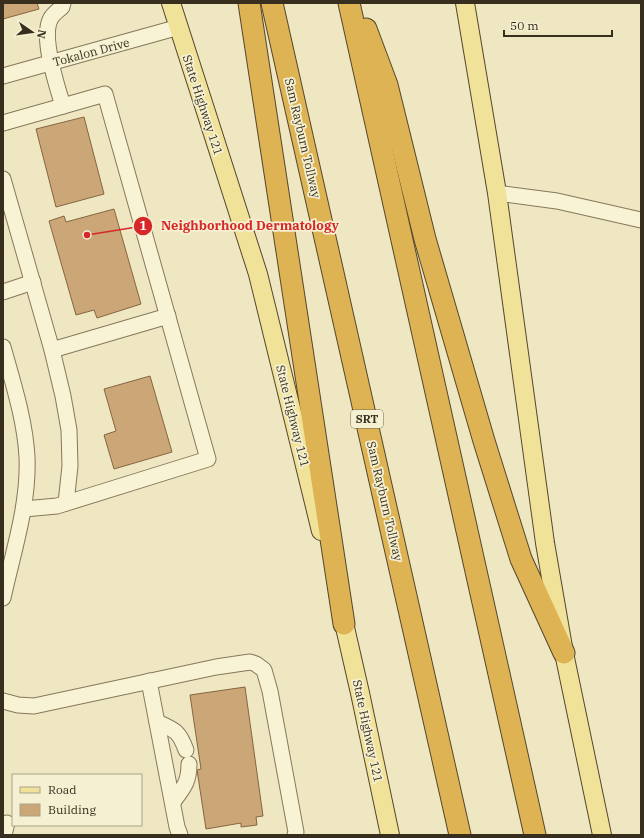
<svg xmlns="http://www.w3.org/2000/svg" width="644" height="838" viewBox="0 0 644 838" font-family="'IBM Plex Serif',serif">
<rect width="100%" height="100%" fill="#eee7c2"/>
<g fill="#cba778" stroke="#866540">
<path d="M3,3H37L39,9L3,19Z"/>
<path d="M84,117L104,194L56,207L36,129Z"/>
<path d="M114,209L141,304L97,318L94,310L76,315L49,221L64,216L66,222Z"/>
<path d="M150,376L172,452L114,469L104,435L116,431L104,389Z"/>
<path d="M245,687L263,816L256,817L257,825L241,827V823L206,829L197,770L201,769L190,695Z"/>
</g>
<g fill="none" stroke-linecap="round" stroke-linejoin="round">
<defs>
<g id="minor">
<path d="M3,76L179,27"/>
<path d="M3,123L63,106"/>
<path d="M3,179L52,350L63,396L69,430L70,466L66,503"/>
<path d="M497,193L557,201L641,220"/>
<path d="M3,292L33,282"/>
<path d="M3,347C13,383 25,420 27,457C29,505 13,552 3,598"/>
<path d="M52,350L168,316"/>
<path d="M24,509L57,506L208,459L105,94L63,106C57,86 40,36 51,18C53,14 59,10 62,7L63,3"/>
<path d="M149,681L177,827L180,835"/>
<path d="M3,701L18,705L34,706L216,667L250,662L256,664L264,670L270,691L296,832L295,835"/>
<path d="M157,722C175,730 179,731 186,750"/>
<path d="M173,802C183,788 189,783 189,764"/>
<path d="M4,835L7,823"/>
</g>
<g id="major">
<path d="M171,3L258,274L321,531"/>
<path d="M465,3L497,193L545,543L564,653L602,835"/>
<path d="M341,610L360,693L390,835"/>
</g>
<g id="highway">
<path d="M249,3L344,624"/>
<path d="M272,3L460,835"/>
<path d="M349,3L535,835"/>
<path d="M366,29L387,85L425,239L484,441L521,559L564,653"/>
</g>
</defs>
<use href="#minor" stroke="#87785a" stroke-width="17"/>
<use href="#major" stroke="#55462e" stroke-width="20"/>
<use href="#highway" stroke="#55462e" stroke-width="23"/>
<use href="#minor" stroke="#f8f3d5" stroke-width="15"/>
<use href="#major" stroke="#f1e29a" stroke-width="18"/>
<use href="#highway" stroke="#ddb353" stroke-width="21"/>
</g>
<g text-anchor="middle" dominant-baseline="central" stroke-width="3.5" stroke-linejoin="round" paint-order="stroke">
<rect fill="#f5f0d2" stroke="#706854" stroke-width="1" x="351" y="410" width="32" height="18" rx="3"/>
<g font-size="11" font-weight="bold" fill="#372e1e">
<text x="367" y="419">SRT</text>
</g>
<g font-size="12" fill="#372e1e" stroke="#f5f0d2">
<text transform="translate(91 52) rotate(-15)">Tokalon Drive</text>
<text transform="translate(203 105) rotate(72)">State Highway 121</text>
<text transform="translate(303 138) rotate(77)">Sam Rayburn Tollway</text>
<text transform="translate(293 416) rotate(76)">State Highway 121</text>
<text transform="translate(385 501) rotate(77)">Sam Rayburn Tollway</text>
<text transform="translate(368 731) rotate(78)">State Highway 121</text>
</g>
</g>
<path fill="none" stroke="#d62828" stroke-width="1.5" d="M87 235L143 226"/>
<g fill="#d62828" stroke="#f5f0d2" stroke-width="1.5">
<circle cx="87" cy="235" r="4"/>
<circle cx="143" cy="226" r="10"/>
</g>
<g font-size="12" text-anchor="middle" font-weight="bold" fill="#fff">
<text x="143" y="230">1</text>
</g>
<g font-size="13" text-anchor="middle" font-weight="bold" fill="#d62828" stroke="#f5f0d2" stroke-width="3.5" stroke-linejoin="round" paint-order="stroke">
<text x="250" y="230">Neighborhood Dermatology</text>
</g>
<rect width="644" height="838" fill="none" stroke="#372e1e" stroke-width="8"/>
<rect x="12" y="774" width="130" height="52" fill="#f5f0d2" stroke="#a9a28a"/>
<rect x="20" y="787" width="20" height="6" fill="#f1e29a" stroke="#a9a28a"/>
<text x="48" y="794" font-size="12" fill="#372e1e">Road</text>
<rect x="20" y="804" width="20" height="12" fill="#cba778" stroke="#a9a28a"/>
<text x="48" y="814" font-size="12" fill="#372e1e">Building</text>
<g transform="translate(32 32) rotate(103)" stroke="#f5f0d2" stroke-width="3" paint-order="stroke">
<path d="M0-3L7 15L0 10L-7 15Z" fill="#372e1e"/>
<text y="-6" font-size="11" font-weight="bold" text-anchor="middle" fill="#372e1e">N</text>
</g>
<path d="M504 30v6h108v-6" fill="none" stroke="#372e1e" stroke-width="2"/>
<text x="510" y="30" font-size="12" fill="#372e1e" stroke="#f5f0d2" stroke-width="3" paint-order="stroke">50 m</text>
</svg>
